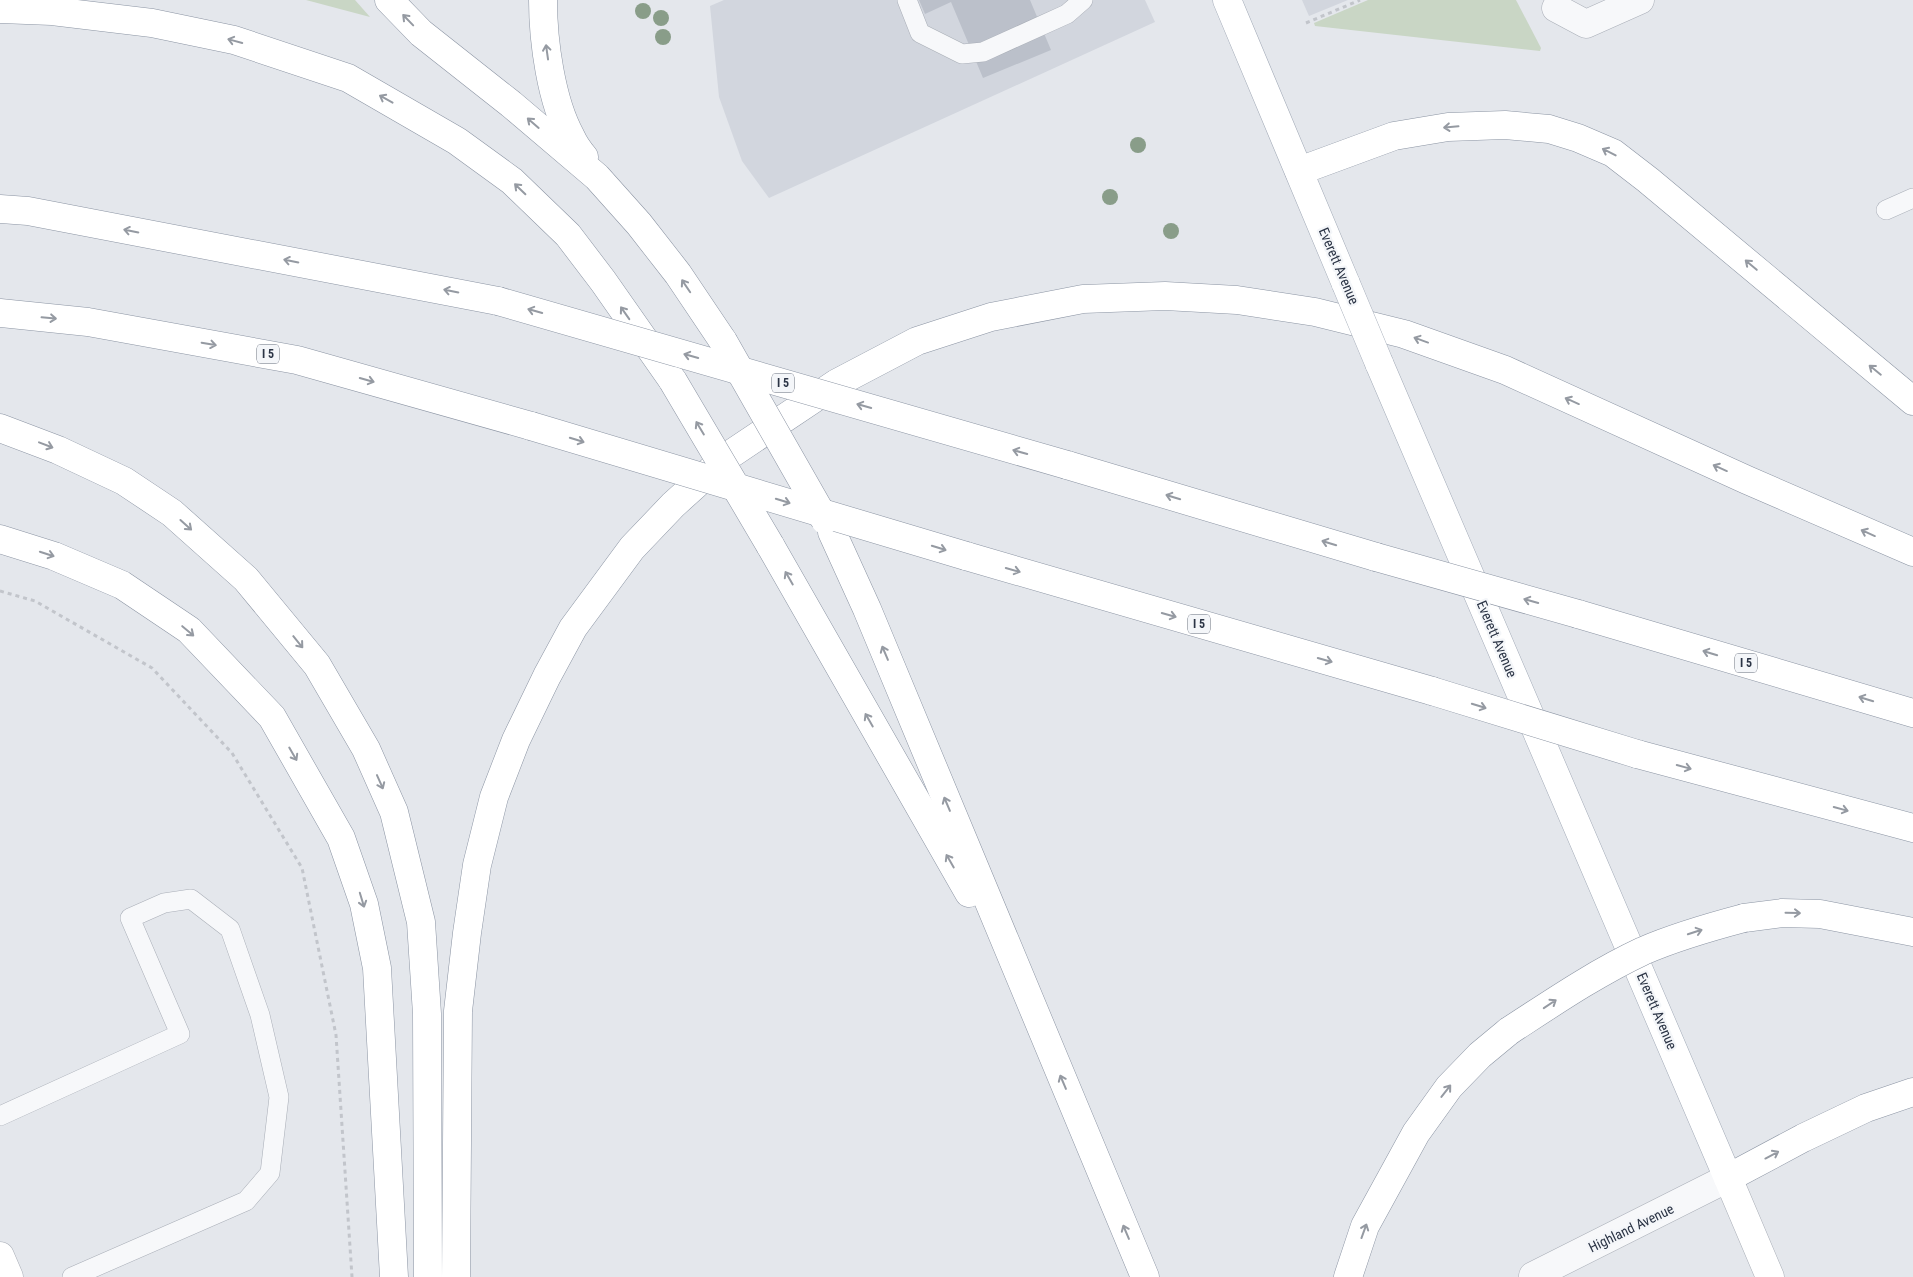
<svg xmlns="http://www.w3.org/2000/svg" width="1913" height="1277" viewBox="0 0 1913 1277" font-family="'Roboto Condensed',sans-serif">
<rect width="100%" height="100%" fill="#e4e7ec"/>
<g fill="#d2d6de">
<path d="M724,0H1145L1155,22L769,198L742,161L719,97L710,6Z"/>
<path d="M1302,0H1348L1309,16Z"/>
</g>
<g fill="#c9d6c5">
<path d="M306,0H355L370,17Z"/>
<path d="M1368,0H1516L1541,48L1540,51L1315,26L1314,23Z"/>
</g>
<path fill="#bbc0ca" d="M919,0H1030L1051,50L983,78L951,2L925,14Z"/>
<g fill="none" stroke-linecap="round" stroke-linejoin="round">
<defs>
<g id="lane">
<path d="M907,0L920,33L962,54L983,52L1067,14L1083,0"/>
<path d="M1886,210L1913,198"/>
<path d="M0,1116L180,1034L130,918L164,903L191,899L230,929L260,1015L279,1097L270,1173L246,1201L72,1277"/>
</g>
<g id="street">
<path d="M1556,8L1586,24L1640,0"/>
<path d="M1533,1276L1728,1178"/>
</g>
<g id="secondary">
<path d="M1728,1178L1770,1277"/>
<path d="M0,1256L9,1277"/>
</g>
<g id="primary">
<path d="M1227,0L1346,284"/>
<path d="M1379,363L1728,1178"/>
</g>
<g id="highway">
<path d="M389,0L421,33L511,104L597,177L639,224L678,274L723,341"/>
<path d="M543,0C543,41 551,101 571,137C574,144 579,151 584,157"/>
<path d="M0,9L52,11L152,23L234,40L348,78L457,141L512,181L568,235L603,281L673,381"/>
<path d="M1299,171L1394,136L1448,127L1505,125L1549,129L1578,138L1613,153L1648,180L1913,401"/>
<path d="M0,209L28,211L498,301"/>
<path d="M0,313L88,322L297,360L531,426"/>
<path d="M0,428L58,450L124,481L172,513L246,579L317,665L366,749L394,812L421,922L427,1014L428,1277"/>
<path d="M1067,465L1376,557"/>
<path d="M832,532L867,609L1145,1277"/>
<path d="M0,539L54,556L122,585L189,630L272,717L341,838L364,904L377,968L394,1277"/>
<path d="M770,545L969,893"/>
<path d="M966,556L1432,691"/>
<path d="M1578,614L1913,713"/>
<path d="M1637,754L1913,828"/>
<path d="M1744,918L1782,913L1820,914L1913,932"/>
<path d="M1728,1178L1803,1138L1866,1108L1913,1092"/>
<path d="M456,1277L458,1011L467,933L477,865L494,797L516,740L547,676L573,628L632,548L673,505L725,458L837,383L917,341L991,317L1083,299L1165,296L1237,300L1315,312L1404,334L1505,370L1747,480L1913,552"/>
<path d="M1348,1277L1365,1226L1416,1133L1449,1087L1480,1055L1509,1031"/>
</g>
</defs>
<use href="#lane" stroke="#a9aeb7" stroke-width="20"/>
<use href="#street" stroke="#a9aeb7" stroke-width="29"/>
<use href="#secondary" stroke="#a9aeb7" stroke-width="29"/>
<use href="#primary" stroke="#a3abb8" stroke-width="29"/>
<use href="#highway" stroke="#8b94a3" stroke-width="29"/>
<g stroke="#c2c5cb" stroke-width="3" stroke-dasharray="4 4" stroke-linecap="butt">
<path d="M1306,23L1360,0"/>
<path d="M0,591L35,601L152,668L232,753L302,868L336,1035L352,1277"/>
</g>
<use href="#lane" stroke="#f7f8fa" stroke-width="19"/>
<use href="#street" stroke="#f7f8fa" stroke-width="28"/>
<use href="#secondary" stroke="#fff" stroke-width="28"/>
<use href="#primary" stroke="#fff" stroke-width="28"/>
<use href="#highway" stroke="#fff" stroke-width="28"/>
<defs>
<path id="primary-bridge" d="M1346,284L1379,363"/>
<g id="highway-bridge">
<path d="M498,301L1067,465"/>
<path d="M723,341L825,520"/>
<path d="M673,381L770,545"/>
<path d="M531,426L966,556"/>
<path d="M1376,557L1578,614"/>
<path d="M1432,691L1637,754"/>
<path d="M1509,1031C1552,1003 1596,973 1643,951C1675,937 1710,927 1744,918"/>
</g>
</defs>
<use href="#primary-bridge" stroke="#a3abb8" stroke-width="29" stroke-linecap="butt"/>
<use href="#highway-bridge" stroke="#8b94a3" stroke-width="29" stroke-linecap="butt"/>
<use href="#primary-bridge" stroke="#fff" stroke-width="28"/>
<use href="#highway-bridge" stroke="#fff" stroke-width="28"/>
</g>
<g fill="#899d89">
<circle cx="643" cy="11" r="8"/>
<circle cx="661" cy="18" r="8"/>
<circle cx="663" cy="37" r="8"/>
<circle cx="1138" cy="145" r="8"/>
<circle cx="1110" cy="197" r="8"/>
<circle cx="1171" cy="231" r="8"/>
</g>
<defs><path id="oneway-shaft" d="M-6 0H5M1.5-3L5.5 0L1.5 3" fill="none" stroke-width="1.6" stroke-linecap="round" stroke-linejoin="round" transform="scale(1.25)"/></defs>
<g stroke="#959aa2">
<use href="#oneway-shaft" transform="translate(408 20) rotate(-134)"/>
<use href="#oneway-shaft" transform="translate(235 41) rotate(-165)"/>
<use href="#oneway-shaft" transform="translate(547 52) rotate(-98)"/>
<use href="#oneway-shaft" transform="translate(386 99) rotate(-151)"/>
<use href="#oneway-shaft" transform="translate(533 123) rotate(-139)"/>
<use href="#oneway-shaft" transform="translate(1451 127) rotate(175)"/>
<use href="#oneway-shaft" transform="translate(1609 152) rotate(-153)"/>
<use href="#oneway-shaft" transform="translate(520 189) rotate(-136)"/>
<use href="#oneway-shaft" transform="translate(131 231) rotate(-169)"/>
<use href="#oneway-shaft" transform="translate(291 261) rotate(-169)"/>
<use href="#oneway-shaft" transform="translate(1751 265) rotate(-140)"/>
<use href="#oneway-shaft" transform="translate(686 286) rotate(-124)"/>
<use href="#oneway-shaft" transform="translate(451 291) rotate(-169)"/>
<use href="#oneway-shaft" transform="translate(535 311) rotate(-164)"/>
<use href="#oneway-shaft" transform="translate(625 313) rotate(-125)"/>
<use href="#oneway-shaft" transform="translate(49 318) rotate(5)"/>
<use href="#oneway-shaft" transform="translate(1421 340) rotate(-160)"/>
<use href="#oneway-shaft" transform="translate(209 344) rotate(10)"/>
<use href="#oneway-shaft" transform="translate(691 356) rotate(-164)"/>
<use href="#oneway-shaft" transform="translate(1875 370) rotate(-141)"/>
<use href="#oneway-shaft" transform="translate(367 380) rotate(16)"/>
<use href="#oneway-shaft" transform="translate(1572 401) rotate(-156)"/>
<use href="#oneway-shaft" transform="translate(864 406) rotate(-164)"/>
<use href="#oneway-shaft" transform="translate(700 428) rotate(-121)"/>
<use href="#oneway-shaft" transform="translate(577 440) rotate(17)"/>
<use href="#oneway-shaft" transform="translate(46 445) rotate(21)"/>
<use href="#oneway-shaft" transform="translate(1020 452) rotate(-164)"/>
<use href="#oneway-shaft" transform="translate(1720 468) rotate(-156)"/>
<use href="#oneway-shaft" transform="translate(1173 497) rotate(-163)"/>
<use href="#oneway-shaft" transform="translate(783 501) rotate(17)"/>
<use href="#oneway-shaft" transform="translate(186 525) rotate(42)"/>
<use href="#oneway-shaft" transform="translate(1868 533) rotate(-156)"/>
<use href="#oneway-shaft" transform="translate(1329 543) rotate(-163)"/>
<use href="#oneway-shaft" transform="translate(939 548) rotate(17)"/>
<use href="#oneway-shaft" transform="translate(47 554) rotate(18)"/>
<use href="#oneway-shaft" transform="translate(1013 570) rotate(16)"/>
<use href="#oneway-shaft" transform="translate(789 578) rotate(-120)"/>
<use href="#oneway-shaft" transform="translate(1531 601) rotate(-164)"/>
<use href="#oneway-shaft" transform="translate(1169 615) rotate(16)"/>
<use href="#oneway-shaft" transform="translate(188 631) rotate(40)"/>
<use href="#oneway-shaft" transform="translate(298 642) rotate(51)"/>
<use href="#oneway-shaft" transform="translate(885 653) rotate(-113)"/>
<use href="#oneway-shaft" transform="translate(1710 653) rotate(-163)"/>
<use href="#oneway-shaft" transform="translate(1325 660) rotate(16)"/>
<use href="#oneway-shaft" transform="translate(1866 699) rotate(-163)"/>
<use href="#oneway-shaft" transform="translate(1479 706) rotate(17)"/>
<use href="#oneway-shaft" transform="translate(869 720) rotate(-120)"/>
<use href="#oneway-shaft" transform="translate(293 754) rotate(60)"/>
<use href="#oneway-shaft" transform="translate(1684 767) rotate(15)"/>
<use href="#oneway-shaft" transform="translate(380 782) rotate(66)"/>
<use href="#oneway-shaft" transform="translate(947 804) rotate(-113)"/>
<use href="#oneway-shaft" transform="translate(1841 809) rotate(15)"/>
<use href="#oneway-shaft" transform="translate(950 861) rotate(-120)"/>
<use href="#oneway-shaft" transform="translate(362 900) rotate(73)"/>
<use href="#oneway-shaft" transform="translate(1793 913) rotate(1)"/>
<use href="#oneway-shaft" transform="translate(1695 932) rotate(-18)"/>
<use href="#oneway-shaft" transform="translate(1550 1004) rotate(-34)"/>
<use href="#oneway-shaft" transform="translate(1063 1082) rotate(-113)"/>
<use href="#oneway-shaft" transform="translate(1446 1091) rotate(-52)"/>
<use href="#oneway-shaft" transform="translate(1772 1155) rotate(-28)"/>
<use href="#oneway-shaft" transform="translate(1364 1231) rotate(-70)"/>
<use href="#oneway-shaft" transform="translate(1126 1232) rotate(-113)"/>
</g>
<g text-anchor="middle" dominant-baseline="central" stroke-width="4.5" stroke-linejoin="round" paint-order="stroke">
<g fill="#f4f6f9" stroke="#676e7b" stroke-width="1">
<rect x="257" y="344.5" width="22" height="19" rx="4"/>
<rect x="772" y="373.5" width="22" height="19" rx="4"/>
<rect x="1188" y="614.5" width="22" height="19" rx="4"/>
<rect x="1735" y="653.5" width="22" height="19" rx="4"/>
</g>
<g font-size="12" font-weight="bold" fill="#2b3445">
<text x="268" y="354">I 5</text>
<text x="783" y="383">I 5</text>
<text x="1199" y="624">I 5</text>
<text x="1746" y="663">I 5</text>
</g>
<g font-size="14" fill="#2b3445" stroke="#f4f6f9">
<text transform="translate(1339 266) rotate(67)">Everett Avenue</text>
<text transform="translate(1497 639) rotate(67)">Everett Avenue</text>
<text transform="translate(1657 1011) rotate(67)">Everett Avenue</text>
<text transform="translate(1631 1228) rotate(-26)">Highland Avenue</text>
</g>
</g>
</svg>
